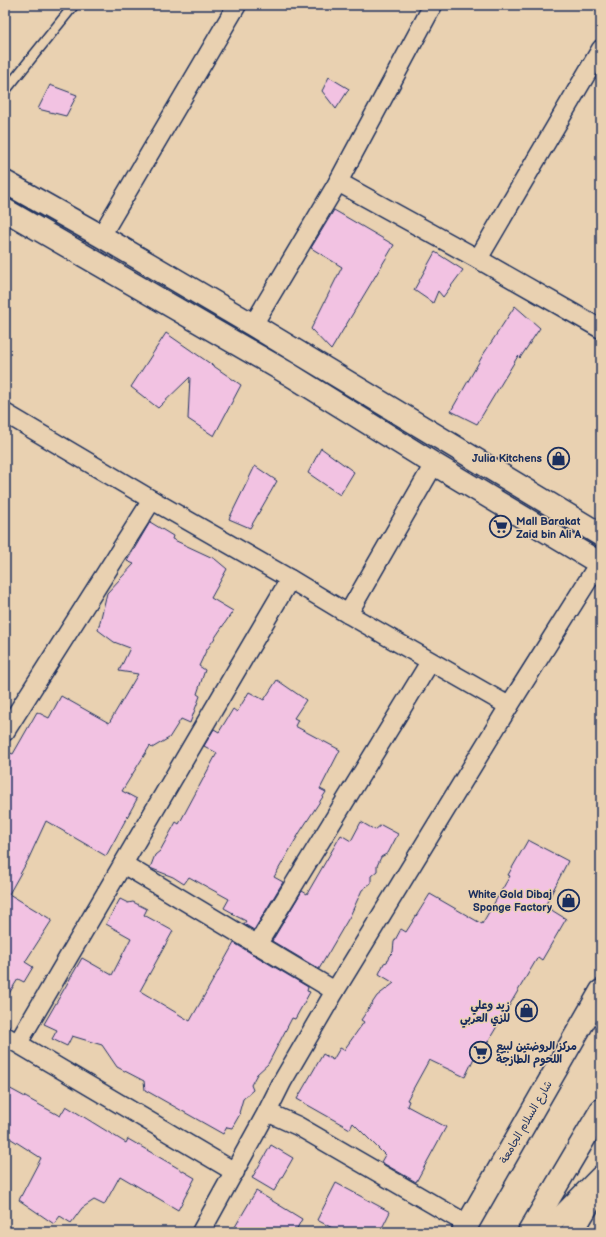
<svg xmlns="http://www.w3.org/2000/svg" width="606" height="1237" viewBox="0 0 606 1237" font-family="'Balsamiq Sans','Playpen Sans Arabic',sans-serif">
<rect width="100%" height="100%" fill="#e9d1b1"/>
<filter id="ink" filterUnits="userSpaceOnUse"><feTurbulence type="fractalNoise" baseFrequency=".025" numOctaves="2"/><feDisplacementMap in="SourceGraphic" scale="8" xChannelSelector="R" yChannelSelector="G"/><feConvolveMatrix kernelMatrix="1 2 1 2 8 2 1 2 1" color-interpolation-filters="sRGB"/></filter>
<g filter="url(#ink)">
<g fill="#f2c2e2" stroke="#1b2f5e">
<path d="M329,77L349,89L336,109L322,91Z"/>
<path d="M50,85L77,95L66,116L38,109Z"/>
<path d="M334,210L394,245L331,350L311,329L342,267L311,248Z"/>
<path d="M435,252L463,270L443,297L438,291L433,303L414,290Z"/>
<path d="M515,306L540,328L520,358L518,356L477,424L451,411L483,355Z"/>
<path d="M166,333L241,385L214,436L188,419L190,377L158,408L131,387Z"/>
<path d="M321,448L354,472L340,495L308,473Z"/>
<path d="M255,466L277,481L250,528L229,519Z"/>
<path d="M150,522L173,536L172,539L215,559L227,569L211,598L233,611L206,651L199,666L205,670L197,694L200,696L190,723L181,719L169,738L152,748L150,746L122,791L137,799L106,856L46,821L28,860L9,894L52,920L25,962L33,967L24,982L18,979L5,1000V751L13,754L37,712L49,718L61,696L109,723L138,674L119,671L130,648L114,642L98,630L107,593L134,564L127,561Z"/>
<path d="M277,680L306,700L294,718L298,720L295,726L340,750L320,789L326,792L300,832L274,877L283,882L254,930L244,924L246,921L232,914L233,913L224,908L229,899L189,877L184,884L173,877L150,868L155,855L160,851L176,822L179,824L217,753L204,746L214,729L219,732L233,709L237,712L249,692L264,700Z"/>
<path d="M361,822L375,830L381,825L398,834L388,853L381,857L377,866V871L371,876V883L362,890L350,916L319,969L272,941L302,891L307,894L341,835L351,841Z"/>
<path d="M528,840L568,861L545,906L566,919L542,960L538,957L477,1060L474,1058L465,1077L429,1060L407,1100L409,1101L407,1106L446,1127L416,1182L381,1162L385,1155L353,1123L350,1129L297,1099L323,1054L333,1060L340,1048L344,1050L364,1022L361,1020L377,996L394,983L379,974L384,963L387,962L389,956L393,952L394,942L401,929L406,932L430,894L482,924L510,876L508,875Z"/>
<path d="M120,899L128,903L133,902L147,909L144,915L173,931L140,991L190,1021L234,943L308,987L307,991L310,992L295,1019L292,1018L268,1064L257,1074L251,1085L253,1090L243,1099L239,1113L240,1114L232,1128L227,1127L223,1134L145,1090L144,1081L117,1067L102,1045L72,1036L67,1046L52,1039L57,1030L44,1024L82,958L112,975L131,938L106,924Z"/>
<path d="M5,1086L60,1116L66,1106L126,1143L128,1139L195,1178L178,1210L120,1176L104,1205L94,1200L82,1208L71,1223L60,1216L54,1224L19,1200L41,1158L5,1135Z"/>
<path d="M271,1145L293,1158L274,1191L252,1178Z"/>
<path d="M336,1183L390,1212L380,1232H340L317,1220Z"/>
<path d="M256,1191L302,1219L295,1232H232Z"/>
</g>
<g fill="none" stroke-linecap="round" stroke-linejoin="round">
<defs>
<path id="service" d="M5,91L74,5"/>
<g id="minor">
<path d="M338,182L478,259L601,329"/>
<path d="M101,236L237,5"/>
<path d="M478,259L601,49"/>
<path d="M253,325L338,182L433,5"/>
<path d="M5,413L152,500L290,579L348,614L509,706"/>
<path d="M348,614L434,464"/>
<path d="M5,732L152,500"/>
<path d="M123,864L335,991"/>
<path d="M257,945L430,662"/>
<path d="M5,1036L235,1172"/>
<path d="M18,1043L290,579"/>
<path d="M267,1112L282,1082L335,991L509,706L599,563"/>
<path d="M201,1232L267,1112L298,1126L467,1224"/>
<path d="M544,1232L600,1175"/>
</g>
<g id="tertiary">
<path d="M5,182L101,236L253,325L601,535"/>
<path d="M5,210L289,374L434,464L601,564"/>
<path d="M572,1232L601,1183"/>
</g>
<g id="secondary">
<path d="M463,1232L601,991"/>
<path d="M529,1232L601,1110"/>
</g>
</defs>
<use href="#service" stroke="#1b2f5e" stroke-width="12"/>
<use href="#minor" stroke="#1b2f5e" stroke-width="21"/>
<use href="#tertiary" stroke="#1b2f5e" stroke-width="25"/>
<use href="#secondary" stroke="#1b2f5e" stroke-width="25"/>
<use href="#service" stroke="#e9d1b1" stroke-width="9"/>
<use href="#minor" stroke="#e9d1b1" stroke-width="18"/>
<use href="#tertiary" stroke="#e9d1b1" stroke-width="22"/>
<use href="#secondary" stroke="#e9d1b1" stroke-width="22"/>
</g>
</g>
<defs>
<symbol id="shop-ring" viewBox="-11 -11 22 22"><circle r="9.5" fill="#e9d1b1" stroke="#1b2f5e" stroke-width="1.5"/><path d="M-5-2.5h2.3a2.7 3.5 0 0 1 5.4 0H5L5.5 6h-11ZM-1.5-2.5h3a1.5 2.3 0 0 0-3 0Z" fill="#1b2f5e"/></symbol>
<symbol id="supermarket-ring" viewBox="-11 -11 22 22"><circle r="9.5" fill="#e9d1b1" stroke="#1b2f5e" stroke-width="1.5"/><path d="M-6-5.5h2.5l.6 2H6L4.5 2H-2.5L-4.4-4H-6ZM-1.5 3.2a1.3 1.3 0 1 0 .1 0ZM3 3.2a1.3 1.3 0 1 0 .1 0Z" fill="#1b2f5e"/></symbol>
</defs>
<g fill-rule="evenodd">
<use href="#shop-ring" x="546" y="446" width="25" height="25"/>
<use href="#supermarket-ring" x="488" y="514" width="25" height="25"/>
<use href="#shop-ring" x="556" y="888" width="25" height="25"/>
<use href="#shop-ring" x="514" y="998" width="25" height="25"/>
<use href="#supermarket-ring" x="468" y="1040" width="25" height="25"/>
</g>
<g text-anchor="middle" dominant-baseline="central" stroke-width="3" stroke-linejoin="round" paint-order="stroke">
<g font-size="11" font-weight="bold" fill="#1b2f5e" stroke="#e9d1b1" text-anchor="end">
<text x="542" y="458">Julia Kitchens</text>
<text x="516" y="521" text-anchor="start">Mall Barakat<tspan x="516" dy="13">Zaid bin Ali A</tspan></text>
<text x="552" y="894">White Gold Dibaj<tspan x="552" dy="13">Sponge Factory</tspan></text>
<text x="510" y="1005">زيد وعلي<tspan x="510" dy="13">للزي العربي</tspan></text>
<text x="496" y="1046" text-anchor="start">مركز الروضتين لبيع<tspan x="496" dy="13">اللحوم الطازجة</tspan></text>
</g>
<g font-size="11" fill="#1b2f5e" stroke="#e9d1b1">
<text transform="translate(526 1122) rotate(-60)">شارع السلام الجامعة</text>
</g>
</g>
<rect width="606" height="1237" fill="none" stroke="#e9d1b1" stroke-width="20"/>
<rect x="10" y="10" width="586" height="1217" fill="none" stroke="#1b2f5e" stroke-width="1.5" filter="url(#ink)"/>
</svg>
